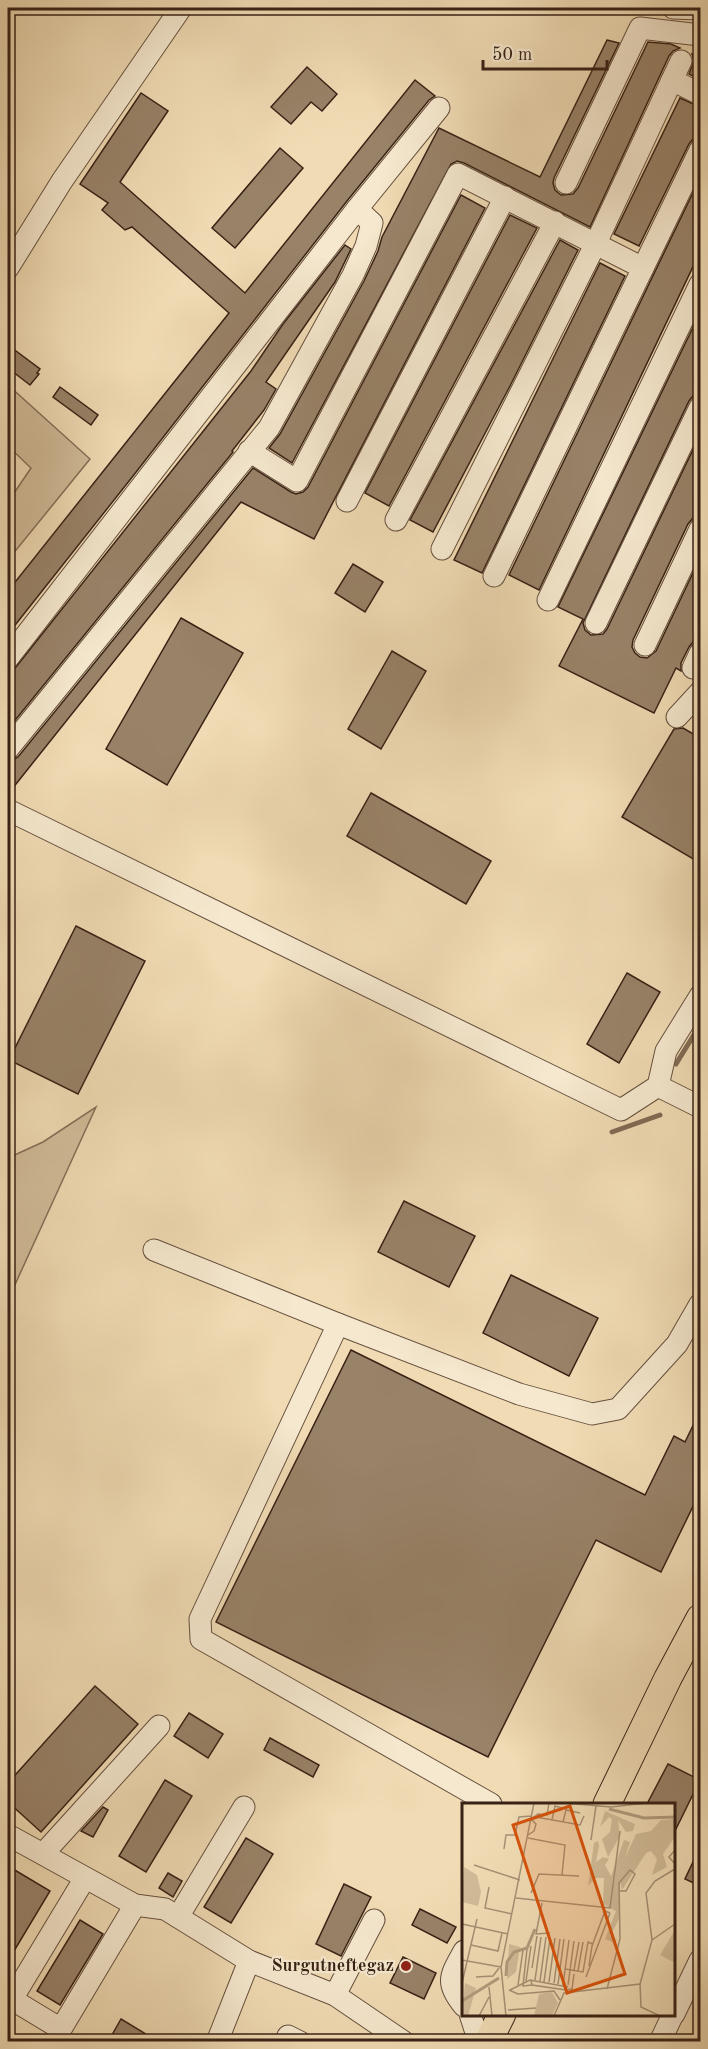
<svg xmlns="http://www.w3.org/2000/svg" width="708" height="2049" viewBox="0 0 708 2049" font-family="'Old Standard TT',serif">
<rect width="100%" height="100%" fill="#f0dbb4"/>
<filter id="stains"><feTurbulence type="fractalNoise" baseFrequency=".00333" numOctaves="4"/><feColorMatrix values="0 0 0 0 .2 0 0 0 0 .09 0 0 0 0 .02 0 0 0 .5 -.17"/></filter>
<radialGradient id="worn" r=".72"><stop offset=".6" stop-color="#630" stop-opacity="0"/><stop offset="1" stop-color="#630" stop-opacity=".3"/></radialGradient>
<g fill="#d1bc99" stroke="#846f58" stroke-width="1.5">
<path d="M8,385L90,459L8,560V502L31,468L8,446Z"/>
<path d="M96,1107L8,1300V1158L43,1142Z"/>
</g>
<g fill="none" stroke-linecap="round" stroke-linejoin="round">
<g stroke="#816b54" stroke-width="5">
<path d="M676,1064L700,1025"/>
<path d="M612,1132L660,1115"/>
</g>
</g>
<g fill="#988268" stroke="#382216" stroke-width="1.5">
<path d="M607,40L619,43L554,178L553,183L555,190L561,195L573,194L578,188L648,42L671,44L680,48L673,51L669,56L590,227L464,163L457,161L451,164L292,463L269,448L280,434L364,281L378,251L382,237L439,128L540,177Z"/>
<path d="M692,54L700,58V56V80L689,74L694,61Z"/>
<path d="M307,67L337,94L322,111L311,102L291,124L271,107Z"/>
<path d="M415,80L435,96L429,100L347,201L133,476L8,634V591L229,313L132,227L125,230L102,210L108,203L80,184L141,93L168,111L120,182L245,293Z"/>
<path d="M680,98L700,107V137L693,139L689,144L639,246L614,234Z"/>
<path d="M280,148L303,168L235,248L212,228Z"/>
<path d="M700,178V252L539,590L509,575Z"/>
<path d="M461,195L485,208L314,539L241,502L8,794V762L18,757L253,468L291,492L296,494L303,492L308,487Z"/>
<path d="M510,215L537,228L389,506L365,493Z"/>
<path d="M560,240L578,250L510,386L433,532L410,520Z"/>
<path d="M345,245L351,249L335,282L266,382L276,389L264,410L232,451L233,452L8,729V677L251,371L283,324Z"/>
<path d="M600,263L625,276L482,573L454,560Z"/>
<path d="M699,315L700,394L693,396L689,401L583,623L585,630L591,635L603,634L607,629L700,435V516L693,518L688,524L633,640L632,647L635,653L640,657L647,658L656,651L700,558V640L693,642L689,647L681,663V671L676,668L654,713L559,666L583,619L558,607Z"/>
<path d="M8,345L40,369L37,373L39,374L30,385L8,368Z"/>
<path d="M60,387L98,415L91,425L53,397Z"/>
<path d="M353,564L383,582L365,612L335,593Z"/>
<path d="M181,618L243,653L167,785L106,749Z"/>
<path d="M392,651L426,671L381,749L348,729Z"/>
<path d="M683,728L700,738V863L622,817L674,729Z"/>
<path d="M371,793L491,861L466,904L347,836Z"/>
<path d="M76,926L145,961L78,1094L9,1060Z"/>
<path d="M627,973L660,992L619,1063L587,1044Z"/>
<path d="M404,1201L475,1236L449,1287L378,1252Z"/>
<path d="M511,1275L598,1318L569,1376L483,1333Z"/>
<path d="M351,1350L645,1495L674,1436L685,1442L700,1411V1492L661,1572L596,1540L488,1757L216,1622Z"/>
<path d="M95,1686L138,1724L41,1832L8,1802V1783Z"/>
<path d="M189,1713L223,1734L208,1758L174,1736Z"/>
<path d="M270,1738L319,1765L313,1777L264,1750Z"/>
<path d="M668,1764L700,1780L674,1833V1804H647Z"/>
<path d="M165,1780L192,1796L146,1872L119,1856Z"/>
<path d="M103,1807L108,1810L93,1837L81,1831Z"/>
<path d="M246,1838L273,1854L231,1923L204,1907Z"/>
<path d="M700,1847V1886L685,1879Z"/>
<path d="M8,1866L50,1891L8,1961Z"/>
<path d="M168,1873L182,1881L173,1897L159,1888Z"/>
<path d="M344,1884L371,1897L341,1956L316,1944Z"/>
<path d="M420,1909L456,1927L447,1943L412,1925Z"/>
<path d="M80,1920L103,1934L60,2005L37,1991Z"/>
<path d="M403,1957L436,1973L424,1999L390,1983Z"/>
<path d="M121,2019L159,2042H108Z"/>
</g>
<g fill="none" stroke-linecap="round" stroke-linejoin="round">
<defs>
<g id="minor">
<path d="M673,8L700,9"/>
<path d="M681,61L672,80L700,94"/>
<path d="M566,183L640,28L700,35"/>
<path d="M8,268L62,181L181,8"/>
<path d="M249,451L297,481L458,174L643,268"/>
<path d="M347,501L505,197"/>
<path d="M396,520L555,222"/>
<path d="M442,549L596,243L672,80"/>
<path d="M494,576L700,150"/>
<path d="M548,600L700,284"/>
<path d="M596,623L700,407"/>
<path d="M645,645L700,529"/>
<path d="M8,658L357,209L439,108"/>
<path d="M693,668L700,653"/>
<path d="M677,717L700,692"/>
<path d="M8,749L269,428L353,275L366,246L372,223L357,209"/>
<path d="M8,810L621,1110L658,1086L666,1051L700,996"/>
<path d="M658,1086L700,1107"/>
<path d="M154,1250L338,1324L519,1394L592,1414L618,1409L677,1344L700,1304"/>
<path d="M338,1324L200,1619L201,1639L491,1804"/>
<path d="M8,1835L135,1905L165,1909L249,1961L335,1995L404,2042"/>
<path d="M43,1854L159,1726"/>
<path d="M178,1917L244,1807"/>
<path d="M464,1951C451,1975 444,1982 464,2006"/>
<path d="M335,1995L374,1920"/>
<path d="M8,1997L61,2029L135,1905"/>
<path d="M12,1999L85,1878"/>
<path d="M470,2014L479,2042"/>
<path d="M674,2014L700,1960"/>
<path d="M217,2042L249,1961"/>
<path d="M285,2042L288,2036L300,2042"/>
<path d="M660,2042L673,2014"/>
</g>
<g id="major">
<path d="M607,1804L668,1678L700,1618"/>
<path d="M488,2042L502,2014"/>
</g>
</defs>
<use href="#minor" stroke="#66503e" stroke-width="23"/>
<use href="#major" stroke="#382216" stroke-width="29"/>
<use href="#minor" stroke="#f5e8ce" stroke-width="21"/>
<use href="#major" stroke="#f0dbb4" stroke-width="27"/>
</g>
<circle fill="#8f2418" stroke="#f5e8ce" stroke-width="2" cx="406" cy="1966" r="6"/>
<g text-anchor="middle" dominant-baseline="central" stroke-width="4.5" stroke-linejoin="round" paint-order="stroke">
<g font-size="18" font-weight="bold" fill="#382216" stroke="#f5e8ce" text-anchor="end">
<text x="394" y="1966">Surgutneftegaz</text>
</g>
</g>
<g transform="translate(462 1803)">
<rect width="213" height="213" fill="#f0dbb4"/>
<path d="M143,8L173,21L171,28L164,29L156,17L158,33L146,54L140,36L148,29L150,16L147,14L138,24ZM213,16V34L201,51L205,64L190,72L195,56L189,48L184,50L160,87L158,77L157,116L148,133L155,137L153,140L143,136L154,108L141,101L142,75H134L126,83L132,40L136,38L137,43L134,59L141,54L147,56L143,62L149,73L162,37L168,39L163,55L174,31L189,28L199,17ZM2,64L15,72L19,89L16,103L0,99ZM213,127V160L198,152ZM47,141L58,144L54,169L45,176ZM3,180L14,185L6,213L0,211ZM90,189L96,200L90,213H72L77,191Z" fill="#d1bc99"/>
<path fill="none" stroke="#b19c7e" stroke-width="3" d="M147,6L182,15L213,14M44,173L45,159L52,149L65,145L73,126M0,198L37,175"/>
<path fill="none" stroke="#a69175" stroke-width="1.5" d="M103,0L149,4L185,0M74,14L118,22L122,13M90,17L93,3L100,5M101,19L104,7L118,10M66,32L72,28L74,21L69,16L76,11L85,12L87,0M66,35L103,42L100,72M129,37L134,3M42,46L44,32H53L57,14L69,13M213,47L207,54L213,61M12,62L58,77M27,84L23,105L50,111M69,90L77,71L117,73M54,95L148,105L158,28M80,100L74,131L88,130M0,121L46,131M190,137L213,121M9,142L36,148L40,130M65,146L61,183L70,182M0,157L39,164M127,163L130,143L143,108L148,110M70,165L75,133M103,166L121,169L126,139L131,141M112,167L117,139M116,168L121,139M14,174L31,173L37,165M124,174L148,110M69,177L70,182L104,187L110,186L112,171M73,177L79,134M64,178L69,143M78,178L84,134M82,179L88,135M87,179L93,135M0,180L15,116M92,180L98,136M96,181L102,136M178,181L179,204L198,213M56,182L61,147M101,182L107,137M106,182L112,138M27,184L30,213M145,186L158,136L157,80L168,67L173,71L164,88H158M47,187L56,191L92,188L98,197M48,187L68,177L106,184M46,207L74,205M17,213L27,194M44,213L39,164L72,0M92,213L102,190L178,181L190,137L184,90L193,78L213,66"/>
<path fill="#d6540d" fill-opacity="0.15" stroke="#d6540d" stroke-width="3" d="M108,3L163,171L105,190L51,22Z"/>
<rect width="213" height="213" fill="none" stroke="#382216" stroke-width="3"/>
</g>
<rect width="708" height="2049" fill="none" stroke="#f0dbb4" stroke-width="30"/>
<rect x="9" y="9" width="690" height="2031" fill="none" stroke="#382216" stroke-width="3"/>
<rect x="15" y="15" width="678" height="2019" fill="none" stroke="#382216" stroke-width="1.5"/>
<path d="M483 60v9h124v-9" fill="none" stroke="#382216" stroke-width="3"/>
<text x="492" y="60" font-size="18" fill="#382216" stroke="#f5e8ce" stroke-width="4.5" paint-order="stroke">50 m</text>
<rect width="100%" height="100%" filter="url(#stains)"/>
<rect width="100%" height="100%" fill="url(#worn)"/>
</svg>
